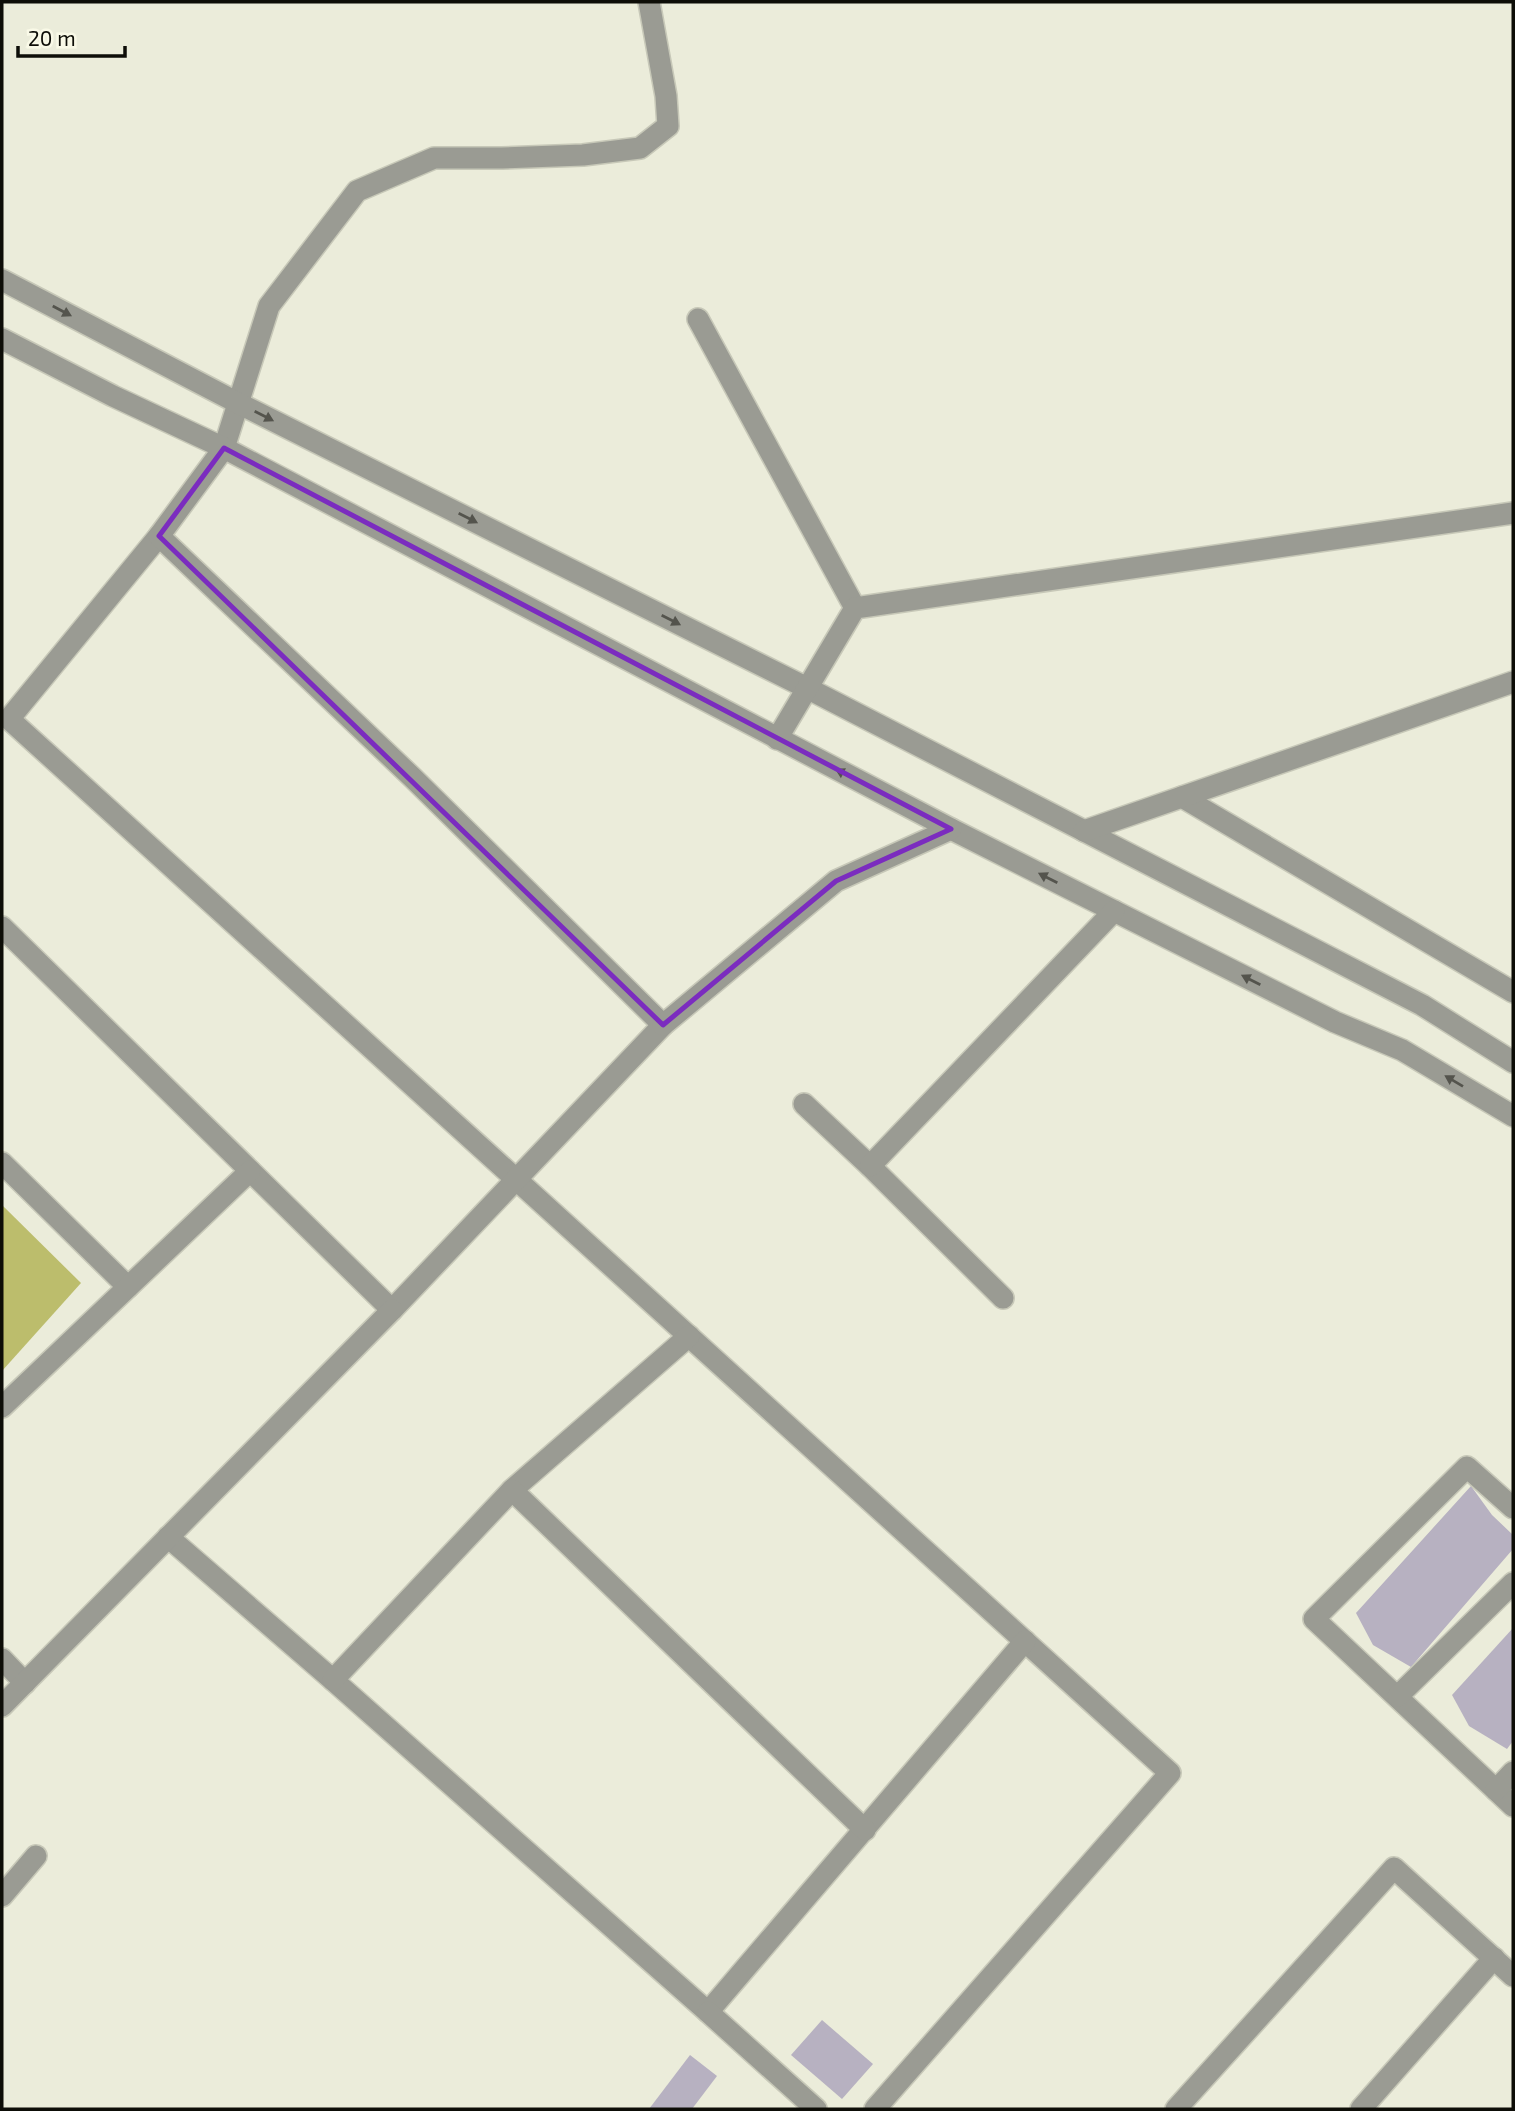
<svg xmlns="http://www.w3.org/2000/svg" width="1515" height="2111" viewBox="0 0 1515 2111" font-family="'Exo 2',sans-serif">
<rect width="100%" height="100%" fill="#ebecda"/>
<path fill="#bcbd6c" d="M2,1205L81,1283L2,1371Z"/>
<g fill="#b7b1c1">
<path d="M1471,1486L1492,1515L1513,1535V1549L1411,1667L1373,1645L1356,1613Z"/>
<path d="M1513,1628V1741L1507,1749L1469,1726L1452,1695Z"/>
<path d="M822,2020L873,2064L842,2099L791,2055Z"/>
<path d="M690,2055L717,2076L692,2109H649Z"/>
</g>
<g fill="none" stroke-linecap="round" stroke-linejoin="round">
<defs>
<g id="minor">
<path d="M649,2L666,96L668,126L640,148L583,155L502,158H434L357,191L269,306L224,448L159,536L9,719L1170,1773L875,2109"/>
<path d="M2,280L238,403L807,688L1422,1005L1513,1062"/>
<path d="M698,319L855,608"/>
<path d="M2,339L113,396L224,448L951,829L1335,1022L1402,1050L1513,1116"/>
<path d="M777,739L855,608L1513,513"/>
<path d="M1182,797L1513,992"/>
<path d="M1084,831L1513,682"/>
<path d="M2,927L392,1310L663,1025L413,778L159,536"/>
<path d="M663,1025L836,881L951,829"/>
<path d="M804,1104L870,1166L1003,1298"/>
<path d="M2,1163L128,1287"/>
<path d="M870,1166L1114,911"/>
<path d="M2,1407L250,1171"/>
<path d="M512,1490L689,1336"/>
<path d="M1513,1508L1467,1467L1314,1619L1513,1806"/>
<path d="M168,1537L333,1680L708,2012L1025,1641"/>
<path d="M2,1659L25,1683"/>
<path d="M333,1680L512,1490L865,1830"/>
<path d="M1398,1696L1513,1583"/>
<path d="M2,1706L392,1310"/>
<path d="M1496,1790L1513,1772"/>
<path d="M2,1896L36,1856"/>
<path d="M708,2012L816,2109"/>
<path d="M1176,2109L1394,1868L1513,1976"/>
<path d="M1361,2109L1494,1958"/>
</g>
</defs>
<use href="#minor" stroke="#c7c8b8" stroke-width="24"/>
<use href="#minor" stroke="#9a9b93" stroke-width="21"/>
</g>
<defs><path id="oneway-solid" d="M-6-.8H1V-3.2L6.5 0L1 3.2V.8H-6Z" transform="scale(1.75)"/></defs>
<g fill="#54544d">
<use href="#oneway-solid" transform="translate(62 311) rotate(28)"/>
<use href="#oneway-solid" transform="translate(264 416) rotate(27)"/>
<use href="#oneway-solid" transform="translate(468 518) rotate(27)"/>
<use href="#oneway-solid" transform="translate(671 620) rotate(27)"/>
<use href="#oneway-solid" transform="translate(845 774) rotate(-153)"/>
<use href="#oneway-solid" transform="translate(1048 878) rotate(-153)"/>
<use href="#oneway-solid" transform="translate(1251 980) rotate(-153)"/>
<use href="#oneway-solid" transform="translate(1454 1081) rotate(-149)"/>
</g>
<path fill="none" stroke="#7b2cbf" stroke-width="5" stroke-linejoin="round" d="M224,448L951,829L836,881L663,1025L159,536Z"/>
<rect width="1515" height="2111" fill="none" stroke="#0d0d07" stroke-width="7"/>
<path d="M18 46v10h107v-10" fill="none" stroke="#0d0d07" stroke-width="3.5"/>
<text x="28" y="46" font-size="21" fill="#0d0d07" stroke="#f9f9e7" stroke-width="5" paint-order="stroke">20 m</text>
</svg>
